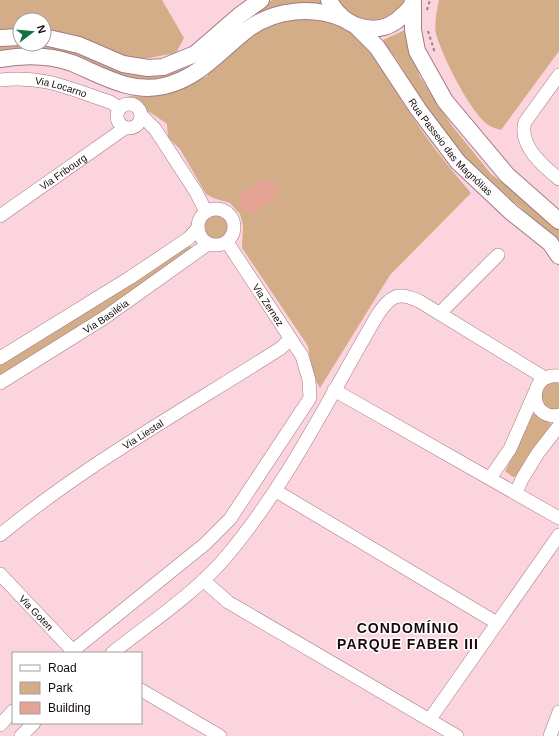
<svg xmlns="http://www.w3.org/2000/svg" width="559" height="736" viewBox="0 0 559 736" font-family="Helvetica,sans-serif">
<rect width="100%" height="100%" fill="#fcd4dd"/>
<g fill="#d3ac88">
<path d="M0,0H162L184,38L176,53L149,58L133,59L44,31V20H20V31L0,33Z"/>
<path d="M272,0H321L322,5L233,26Z"/>
<path d="M339,0H405C390,26 354,27 339,0Z"/>
<path d="M439,0H559V51L501,130C498,129 493,128 490,126C471,115 442,55 436,34C434,23 437,10 439,0Z"/>
<path d="M300,15C321,20 343,23 359,38C379,57 390,84 405,106C425,137 447,165 471,193L390,275L320,388L312,375L308,346L242,248L243,225L240,214L230,203L213,198L206,194L180,149L168,138L167,124C154,114 140,107 128,96C160,98 179,90 208,76L206,71L270,24Z"/>
<path d="M405,30L420,77L453,127L491,174L537,208L559,230V246L520,207L463,159L438,126L395,57L384,43L383,40Z"/>
<path d="M0,43L44,44L184,67L186,73L149,82L0,53Z"/>
<circle cx="216" cy="226" r="15"/>
<path d="M188,245L194,249L193,253L0,377V364Z"/>
<path d="M559,381V409H548L541,403V389L543,385Z"/>
<path d="M532,413L552,424L529,454L516,476L513,477L505,471L519,445Z"/>
</g>
<path fill="#e4a395" d="M257,179L279,184L272,204H263L257,214L237,208L244,188L252,189Z"/>
<g fill="none" stroke-linecap="round" stroke-linejoin="round">
<defs>
<g id="minor">
<path d="M559,75L525,122C518,145 543,166 559,179"/>
<path id="s1" d="M0,80C44,75 70,89 110,102L120,108"/>
<circle cx="129" cy="116" r="12"/>
<path d="M141,115L155,129L196,192L206,212"/>
<circle cx="216" cy="227" r="18"/>
<path id="s2" d="M0,216L125,128"/>
<path d="M440,313L498,255"/>
<path d="M0,358L131,277L189,238L198,228"/>
<path d="M559,376C526,372 529,422 559,415"/>
<path id="s3" d="M0,383L104,318L208,244"/>
<path d="M334,390L559,518"/>
<path d="M490,478L510,449L535,392"/>
<path d="M276,491L497,623"/>
<path d="M516,493L522,479L538,453L559,426"/>
<path id="s4" d="M0,535C86,464 187,408 281,348L290,339"/>
<path id="s5" d="M0,574L72,650"/>
<path d="M203,580L228,602L457,736"/>
<path d="M70,653L205,544L230,519L310,398L309,380L302,356L227,242"/>
<path d="M112,653C150,623 194,594 225,558C287,485 330,396 378,314C391,296 397,291 419,301L545,378"/>
<path d="M141,690L220,736"/>
<path d="M430,719L559,535"/>
<path d="M0,725L13,711"/>
<path d="M21,736L34,723"/>
<path d="M550,736L559,712"/>
</g>
<g id="tertiary">
<path d="M329,0C342,28 380,40 403,15C408,11 412,7 413,1"/>
<path d="M413,5V30L417,51L445,101L507,175L559,221"/>
<path id="s6" d="M356,26L377,47L418,109L458,162L511,212L550,243L559,256"/>
<path d="M44,37L79,45L123,64L148,68L163,67L195,54L240,15L261,0"/>
<path d="M0,38L20,37"/>
<path d="M0,59C24,55 49,55 72,63C101,75 131,94 164,86C200,78 220,50 248,29C276,9 313,6 344,19"/>
</g>
</defs>
<use href="#minor" stroke="#a07b84" stroke-width="14"/>
<use href="#tertiary" stroke="#a07b84" stroke-width="18"/>
<g stroke="#997d84" stroke-width="2" stroke-dasharray="3 3" stroke-linecap="butt">
<path d="M427,10L430,0"/>
<path d="M428,31L435,53"/>
</g>
<use href="#minor" stroke="#fff" stroke-width="13"/>
<use href="#tertiary" stroke="#fff" stroke-width="16"/>
</g>
<g text-anchor="middle" dominant-baseline="central" stroke-width="3" stroke-linejoin="round" paint-order="stroke">
<g font-size="10" fill="#170a0e" stroke="#fff">
<text stroke="none"><textPath href="#s1" startOffset="62">Via Locarno</textPath></text>
<text stroke="none"><textPath href="#s6" startOffset="154">Rua Passeio das Magnólias</textPath></text>
<text stroke="none"><textPath href="#s2" startOffset="77">Via Fribourg</textPath></text>
<text transform="translate(268 305) rotate(57)">Via Zernez</text>
<text stroke="none"><textPath href="#s3" startOffset="125">Via Basiléia</textPath></text>
<text stroke="none"><textPath href="#s4" startOffset="175">Via Liestal</textPath></text>
<text stroke="none"><textPath href="#s5" startOffset="53">Via Goten</textPath></text>
</g>
<g font-size="14" font-weight="bold" letter-spacing="1" fill="#170a0e" stroke="#fff">
<text x="408" y="628">CONDOMÍNIO<tspan x="408" dy="16">PARQUE FABER III</tspan></text>
</g>
</g>
<rect x="12" y="652" width="130" height="72" fill="#ffffff" stroke="#a29d9f"/>
<rect x="20" y="665" width="20" height="6" fill="#ffffff" stroke="#a29d9f"/>
<text x="48" y="672" font-size="12" fill="#170a0e">Road</text>
<rect x="20" y="682" width="20" height="12" fill="#d3ac88" stroke="#a29d9f"/>
<text x="48" y="692" font-size="12" fill="#170a0e">Park</text>
<rect x="20" y="702" width="20" height="12" fill="#e4a395" stroke="#a29d9f"/>
<text x="48" y="712" font-size="12" fill="#170a0e">Building</text>
<g transform="translate(32 32) rotate(74)"><circle r="19" fill="#ffffff" stroke="#a29d9f"/>
<path d="M0-3L7 15L0 10L-7 15Z" fill="#146f43"/>
<text y="-6" font-size="11" font-weight="bold" text-anchor="middle" fill="#170a0e">N</text>
</g>
</svg>
